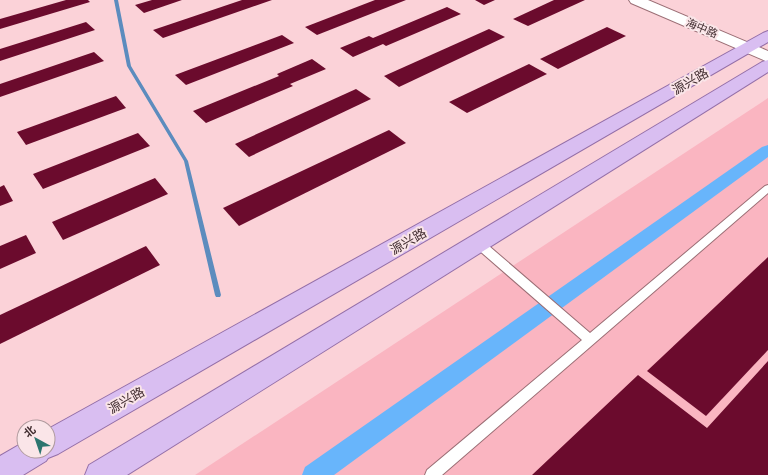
<svg xmlns="http://www.w3.org/2000/svg" width="768" height="475" viewBox="0 0 768 475" font-family="Montserrat,'Noto Sans SC',sans-serif">
<rect width="100%" height="100%" fill="#fbd2d8"/>
<path fill="#fab5c1" d="M768,98V475H195Z"/>
<g fill="none" stroke-linecap="round" stroke-linejoin="round">
<path fill="#5c8cbe" fill-rule="evenodd" d="M114,0H118L131,66L188,161L221,295L220,297H216L215,295L184,161L127,66Z"/>
<path fill="#68b5fb" fill-rule="evenodd" d="M768,145V157L334,475H302L305,467L762,147Z"/>
</g>
<g fill="#6b0b2d">
<path d="M66,0H88L90,2L0,29V19Z"/>
<path d="M152,0H182L144,13L135,5Z"/>
<path d="M242,0H272L163,38L153,30Z"/>
<path d="M375,0H406L317,35L305,27Z"/>
<path d="M475,0H495L484,5Z"/>
<path d="M554,0H585L528,26L513,19Z"/>
<path d="M447,7L461,14L386,46L383,44L353,57L340,48L369,36L373,38Z"/>
<path d="M86,22L95,30L0,61V49Z"/>
<path d="M607,27L626,36L558,69L540,59Z"/>
<path d="M489,29L505,37L399,87L384,76Z"/>
<path d="M282,35L294,43L186,85L175,75Z"/>
<path d="M94,52L104,61L0,97V84Z"/>
<path d="M312,59L326,69L290,84L293,86L206,123L193,111L279,76L277,74Z"/>
<path d="M529,64L547,74L467,113L449,102Z"/>
<path d="M356,89L371,99L249,157L235,144Z"/>
<path d="M116,96L126,108L26,145L17,132Z"/>
<path d="M389,130L406,143L239,226L223,208Z"/>
<path d="M138,133L150,146L43,189L33,174Z"/>
<path d="M155,178L168,194L63,240L52,222Z"/>
<path d="M4,185L13,201L0,206V187Z"/>
<path d="M26,235L36,253L0,269V246Z"/>
<path d="M146,246L160,265L0,344V315Z"/>
<path d="M768,257V350L706,416L647,371Z"/>
<path d="M768,361V475H532L638,375L707,428Z"/>
</g>
<g fill="none" stroke-linecap="round" stroke-linejoin="round">
<defs>
<path id="service" d="M768,185V193L442,475H425L427,470L582,340L474,246L473,243L474,240H482L590,333L765,186Z"/>
<path id="tertiary" d="M629,0H648L768,51V62L631,3Z"/>
<g id="primary">
<path d="M768,31V42L58,454L48,458L46,461L23,475H0V456L24,442V451H48V429L763,33Z"/>
<path d="M768,60V72L127,475H85L89,465L762,62Z"/>
</g>
</defs>
<use href="#service" stroke="#9b6e75" stroke-width="2"/>
<use href="#tertiary" stroke="#9b6e75" stroke-width="2"/>
<use href="#primary" stroke="#946fa8" stroke-width="2"/>
<use href="#service" fill="#fff" fill-rule="evenodd"/>
<use href="#tertiary" fill="#fff" fill-rule="evenodd"/>
<use href="#primary" fill="#d9bef1" fill-rule="evenodd"/>
</g>
<g text-anchor="middle" dominant-baseline="central" stroke-width="4" stroke-linejoin="round" paint-order="stroke">
<g font-size="11" fill="#412d30" stroke="#fae5e8">
<text transform="translate(702 28) rotate(23)">海中路</text>
</g>
<g font-size="13" fill="#412d30" stroke="#fae5e8">
<text transform="translate(690 81) rotate(-30)">源兴路</text>
<text transform="translate(408 241) rotate(-30)">源兴路</text>
<text transform="translate(126 400) rotate(-30)">源兴路</text>
</g>
</g>
<g transform="translate(36 439) rotate(320)"><circle r="19" fill="#fae5e8" stroke="#b09b9e"/>
<path d="M0-3L7 15L0 10L-7 15Z" fill="#2c756f"/>
<text y="-6" font-size="11" font-weight="bold" text-anchor="middle" fill="#412d30">北</text>
</g>
</svg>
